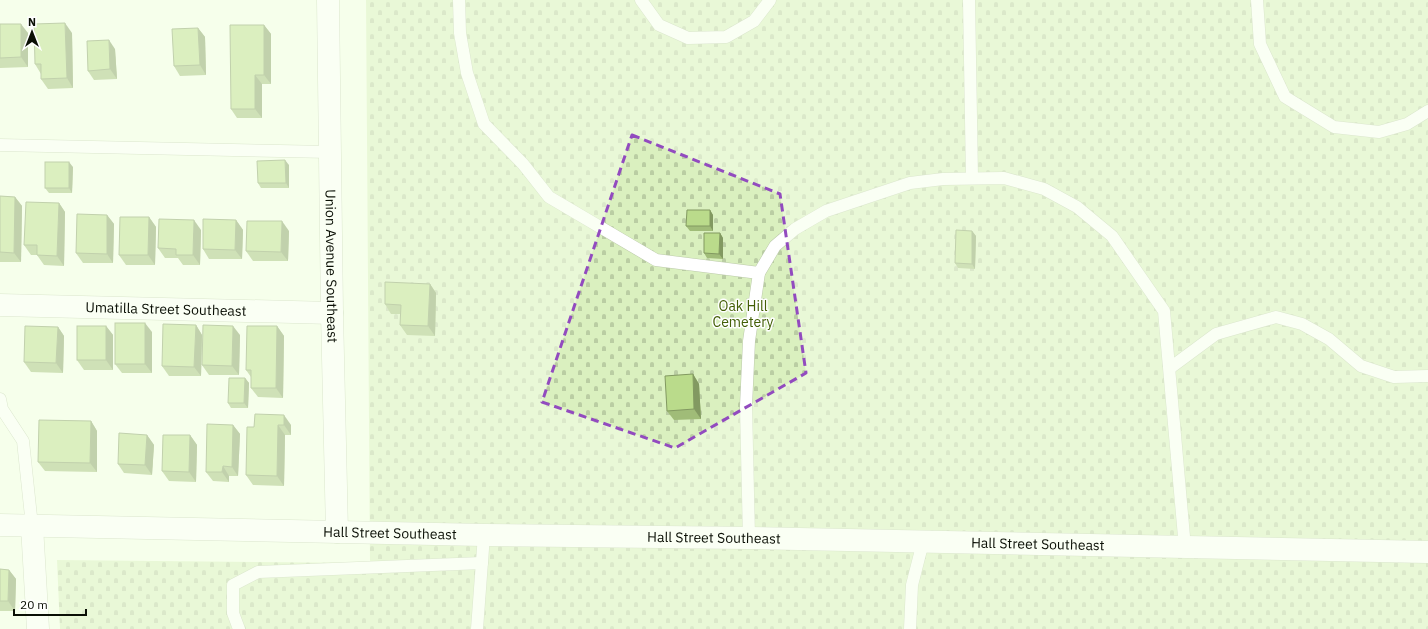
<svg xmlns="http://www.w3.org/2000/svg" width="1428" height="629" viewBox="0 0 1428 629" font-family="'IBM Plex Sans',sans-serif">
<defs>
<pattern id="cemetery-stones" width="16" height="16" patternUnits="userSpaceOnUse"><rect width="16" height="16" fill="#daf0bf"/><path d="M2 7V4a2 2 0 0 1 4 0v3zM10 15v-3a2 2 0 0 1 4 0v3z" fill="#bacda3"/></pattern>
</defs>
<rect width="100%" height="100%" fill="#f6ffeb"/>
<path fill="url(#cemetery-stones)" d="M366,0H1428V629H60L57,560L370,563Z"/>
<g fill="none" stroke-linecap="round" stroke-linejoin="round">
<defs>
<g id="lane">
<path d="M459,0L460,33L467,73L484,124L523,164L549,197L656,260L759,273"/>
<path d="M641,0L659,25L688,38L726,37L754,21L770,0"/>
<path d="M969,0L972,178"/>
<path d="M1257,0L1260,44L1285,97L1334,127L1379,132L1407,124L1428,111"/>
<path d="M0,145L330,152"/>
<path d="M1170,368L1216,334L1276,317L1302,324L1329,339L1361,366L1394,377L1428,376"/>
<path d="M0,399L2,409L23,441L32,526"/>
<path d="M749,538L746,406L749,341L759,273L775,246L795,229L826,211L910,183L943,179L1004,178L1044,189L1077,207L1112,236L1164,311L1185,548"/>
<path d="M239,629L233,613V585L258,572L482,563"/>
<path d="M477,629L484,535"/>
<path d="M910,629L912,585L923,542"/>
</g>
<g id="street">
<path id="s1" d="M328,0L332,313L337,532"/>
<path id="s2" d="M0,305L332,313"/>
<path d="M32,526L38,629"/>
</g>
<g id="secondary">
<path id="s3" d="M0,525L484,535L749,538L1428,552"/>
</g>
</defs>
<use href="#lane" stroke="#bccaab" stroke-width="13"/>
<use href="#street" stroke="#bccaab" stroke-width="23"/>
<use href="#secondary" stroke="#bccaab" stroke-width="23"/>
<use href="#lane" stroke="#fff" stroke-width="12"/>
<use href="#street" stroke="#fff" stroke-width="22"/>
<use href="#secondary" stroke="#fff" stroke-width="22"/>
</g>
<g fill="#a0bc78">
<path d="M0,24L28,33V67L0,68Z"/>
<path d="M264,25L271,34V84H262V118H237L231,109Z"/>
<path d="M198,28L205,37L206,75L180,76L174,66Z"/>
<path d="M72,33L73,88L48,89L41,79V74L35,64Z"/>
<path d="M115,49L117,79L94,80L88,71Z"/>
<path d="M289,165V188H261L258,183Z"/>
<path d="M73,167L72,193H49L45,188Z"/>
<path d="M0,196L15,197L22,206L21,262H0Z"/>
<path d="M59,203L65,212L64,266L44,265L37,255H31L24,245Z"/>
<path d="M710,210L713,215V231H690L686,226Z"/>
<path d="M107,215L114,224L113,263H83L76,253Z"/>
<path d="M149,217L156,227L155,265H126L119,255Z"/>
<path d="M236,220L243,230L242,259H209L203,249Z"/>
<path d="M201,230L200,265H183L178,258H165L158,248Z"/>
<path d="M289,231L288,261H253L246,251Z"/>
<path d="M972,231L976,236L975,269L958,268L955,263Z"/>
<path d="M720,233L723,238V259L707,258L704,253Z"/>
<path d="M430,284L436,293L435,336L407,335L400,325L401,314H391L385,304Z"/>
<path d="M196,325L202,335L201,376H169L162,366Z"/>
<path d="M106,326L113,335V370H84L77,360Z"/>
<path d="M277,326L284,336L283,398L258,397L251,388V377L246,370Z"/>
<path d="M58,327L64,336L63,373L31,372L24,362Z"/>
<path d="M152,332V373H122L115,364Z"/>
<path d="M240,335L239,375H209L202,365Z"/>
<path d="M693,374L699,384L701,419L674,420L667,411Z"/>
<path d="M245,378L249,383L248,408H231L228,403Z"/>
<path d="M255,414L291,425V435H285L284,486L253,485L246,475L254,427Z"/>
<path d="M91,421L97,431V472L45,471L38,462Z"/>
<path d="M233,425L240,434L238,476H229V482L213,481L206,472Z"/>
<path d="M147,435L154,445L152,475L124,473L118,464Z"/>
<path d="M190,435L197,445L196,482L169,481L162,471Z"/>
<path d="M0,569L9,570L16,579L15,611H0Z"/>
</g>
<g fill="#829961">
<path d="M65,23L72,33L73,88L67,78Z"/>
<path d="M21,24L28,33V67L21,57Z"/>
<path d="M264,25L271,34V84L264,75Z"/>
<path d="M198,28L205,37L206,75L200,65Z"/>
<path d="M109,40L115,49L117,79L110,69Z"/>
<path d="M255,75L262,84V118L255,109Z"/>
<path d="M285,160L289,165V188L286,183Z"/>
<path d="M69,162L73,167L72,193L69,188Z"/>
<path d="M15,197L22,206L21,262L14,253Z"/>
<path d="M59,203L65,212L64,266L57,256Z"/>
<path d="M710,210L713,215V231L710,226Z"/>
<path d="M107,215L114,224L113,263L107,254Z"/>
<path d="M149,217L156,227L155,265L148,255Z"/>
<path d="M194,220L201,230L200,265L193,255Z"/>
<path d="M236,220L243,230L242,259L235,250Z"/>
<path d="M282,221L289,231L288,261L281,252Z"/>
<path d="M972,231L976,236L975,269L972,264Z"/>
<path d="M720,233L723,238V259L719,254Z"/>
<path d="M430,284L436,293L435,336L428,326Z"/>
<path d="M145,323L152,332V373L145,364Z"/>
<path d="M196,325L202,335L201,376L194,367Z"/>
<path d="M106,326L113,335V370L106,360Z"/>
<path d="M233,326L240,335L239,375L232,366Z"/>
<path d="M277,326L284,336L283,398L276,388Z"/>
<path d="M58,327L64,336L63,373L56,363Z"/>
<path d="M693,374L699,384L701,419L694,409Z"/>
<path d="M245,378L249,383L248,408L244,403Z"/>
<path d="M284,415L291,425V435L284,425Z"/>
<path d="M91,421L97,431V472L90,463Z"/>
<path d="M233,425L240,434L238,476L232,467Z"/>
<path d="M278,425L285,435L284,486L277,476Z"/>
<path d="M147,435L154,445L152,475L145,465Z"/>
<path d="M190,435L197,445L196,482L189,472Z"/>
<path d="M223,466L229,476V482L222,472Z"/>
<path d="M9,570L16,579L15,611L8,601Z"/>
</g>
<g fill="#badb8b" stroke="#829961">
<path d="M65,23L67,78L41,79V64H35L34,24Z"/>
<path d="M0,24H21V57L0,58Z"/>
<path d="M230,25H264V75H255V109H231Z"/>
<path d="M198,28L200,65L174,66L172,29Z"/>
<path d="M109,40L110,69L88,71L87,41Z"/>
<path d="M285,160L286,183H258L257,161Z"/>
<rect x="45" y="162" width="24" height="26"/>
<path d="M0,196L15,197L14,253L0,252Z"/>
<path d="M26,202L59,203L57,256L37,255V245H24Z"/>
<path d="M687,210H710V226H686Z"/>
<path d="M77,214L107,215V254L76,253Z"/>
<path d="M120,217H149L148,255H119Z"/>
<path d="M159,219L194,220L193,255H176V249L158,248Z"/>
<path d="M203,219L236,220L235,250L203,249Z"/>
<path d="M247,221H282L281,252L246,251Z"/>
<path d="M956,230L972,231V264L955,263Z"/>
<path d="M704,233H720L719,254L704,253Z"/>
<path d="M385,282L430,284L428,326L400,325L401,305L385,304Z"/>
<rect x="115" y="323" width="30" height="41"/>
<path d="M163,324L196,325L194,367L162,366Z"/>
<path d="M203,325L233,326L232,366L202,365Z"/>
<path d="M25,326L58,327L56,363L24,362Z"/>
<rect x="77" y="326" width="29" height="34"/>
<path d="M247,326H277L276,388H251V370H246Z"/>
<path d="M693,374L694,409L667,411L665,376Z"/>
<path d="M229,378H245L244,403H228Z"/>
<path d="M255,414L284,415V425H278L277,476L246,475L247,427H254Z"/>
<path d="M39,420L91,421L90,463L38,462Z"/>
<path d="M207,424L233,425L232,467L223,466L222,472H206Z"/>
<path d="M119,433L147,435L145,465L118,464Z"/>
<path d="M163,435H190L189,472L162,471Z"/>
<path d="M0,569L9,570L8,601H0Z"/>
</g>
<path d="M0 0H1428V629H0ZM632,135L780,194L806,373L675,448L542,402Z" fill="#f6ffeb" fill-opacity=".55" fill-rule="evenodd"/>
<path fill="none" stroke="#924bbf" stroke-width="3" stroke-dasharray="8 5" stroke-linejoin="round" d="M632,135L780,194L806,373L675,448L542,402Z"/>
<g text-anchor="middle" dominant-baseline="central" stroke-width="3" stroke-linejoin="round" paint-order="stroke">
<g font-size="14" fill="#0a0f05" stroke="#fff">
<text stroke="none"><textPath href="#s1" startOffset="266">Union Avenue Southeast</textPath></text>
<text stroke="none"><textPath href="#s2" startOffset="166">Umatilla Street Southeast</textPath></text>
<text stroke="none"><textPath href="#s3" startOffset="390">Hall Street Southeast</textPath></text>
<text stroke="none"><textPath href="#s3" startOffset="714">Hall Street Southeast</textPath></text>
<text stroke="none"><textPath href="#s3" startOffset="1038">Hall Street Southeast</textPath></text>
</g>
<g font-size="14" fill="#435f06" stroke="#fff">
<text x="743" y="306">Oak Hill<tspan x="743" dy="16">Cemetery</tspan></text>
</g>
</g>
<g transform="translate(32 32)" stroke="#ffffff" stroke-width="3" paint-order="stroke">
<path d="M0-3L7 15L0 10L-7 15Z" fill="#0a0f05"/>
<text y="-6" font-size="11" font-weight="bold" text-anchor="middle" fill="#0a0f05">N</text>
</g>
<path d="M14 609v6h72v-6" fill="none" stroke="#0a0f05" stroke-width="2"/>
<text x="20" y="609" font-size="12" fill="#0a0f05" stroke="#ffffff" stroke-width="3" paint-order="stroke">20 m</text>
</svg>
